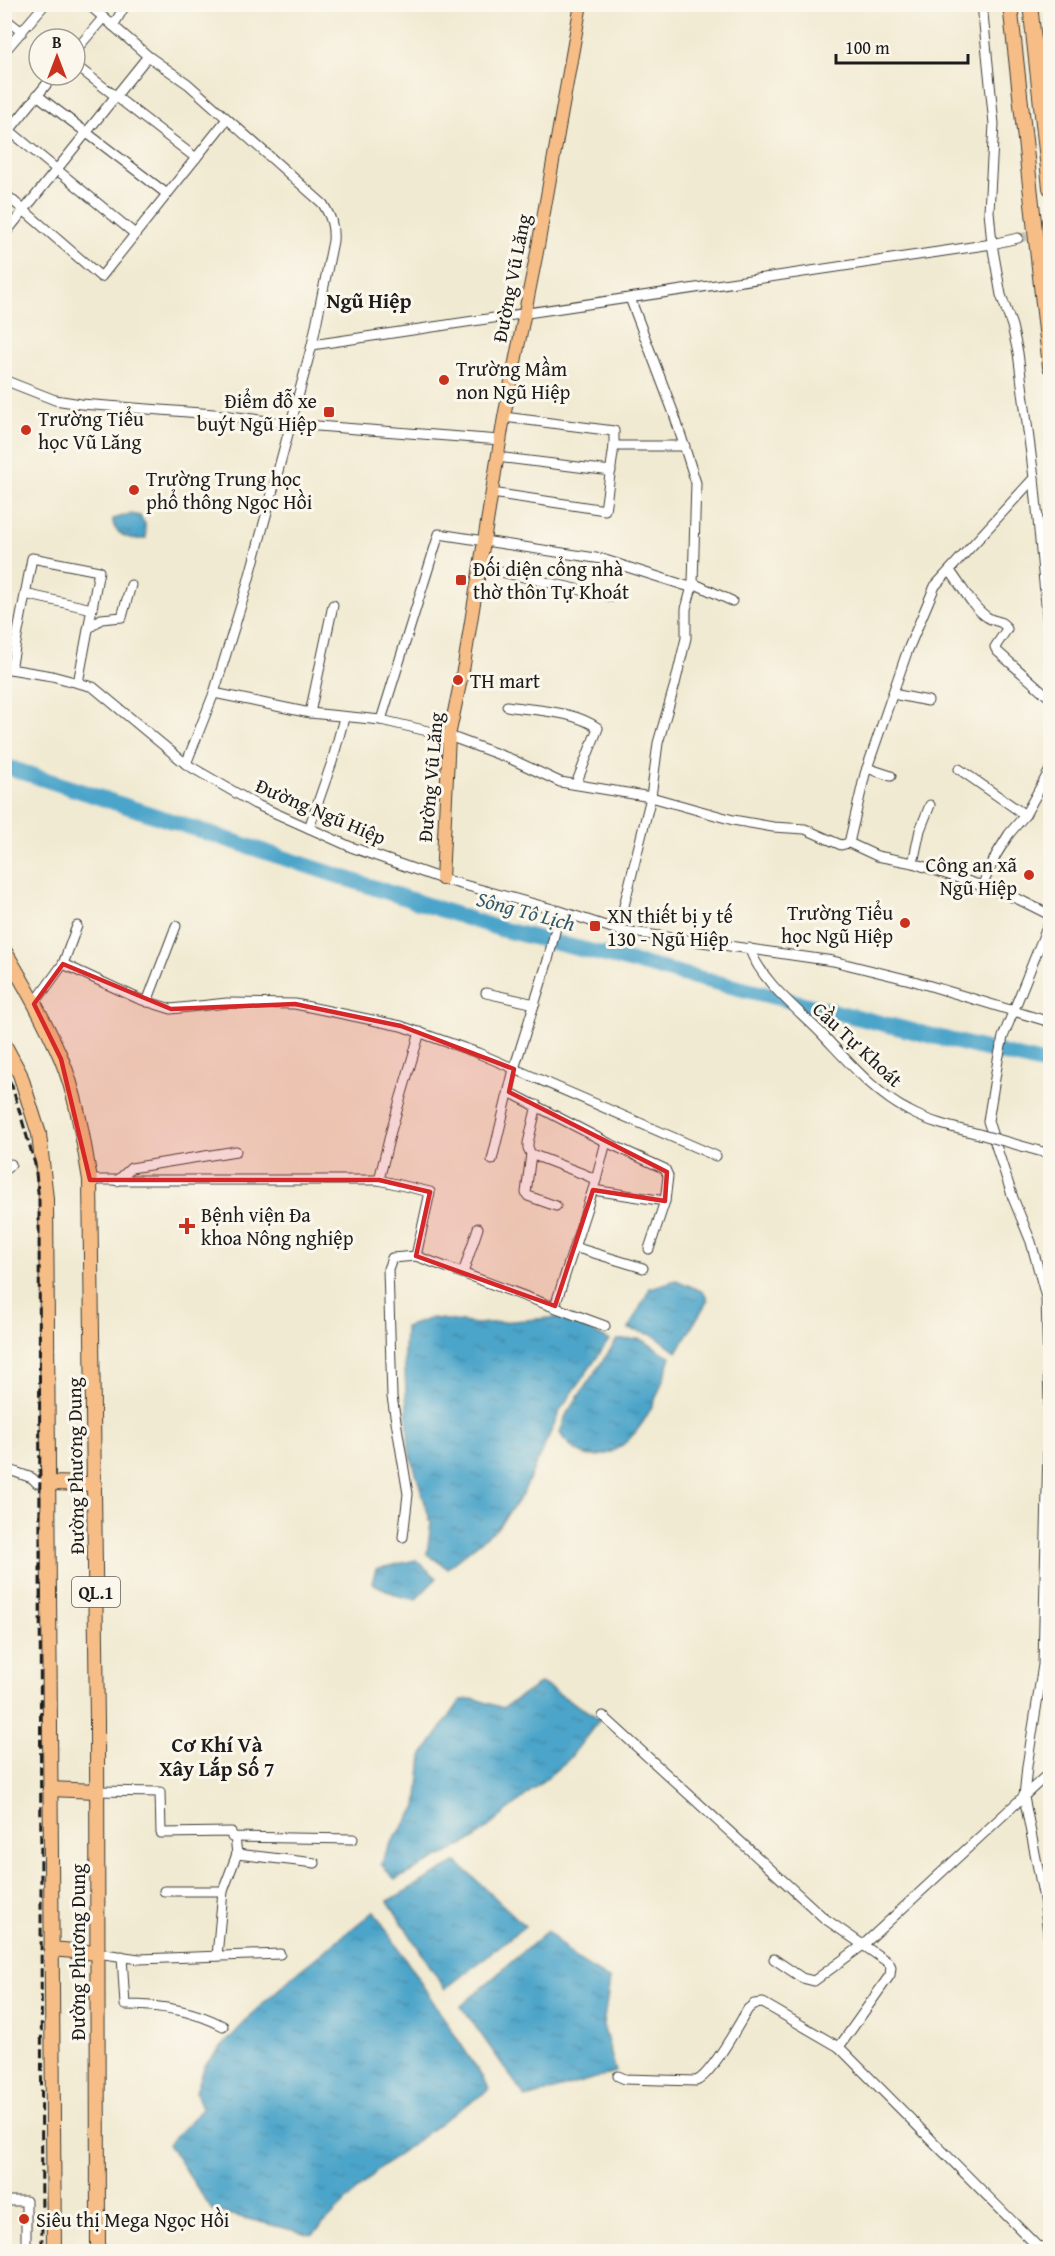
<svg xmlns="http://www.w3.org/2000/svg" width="1055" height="2256" viewBox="0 0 1055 2256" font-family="'Gentium Book Plus',serif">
<defs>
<pattern id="water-ripples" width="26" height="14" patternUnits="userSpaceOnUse" patternTransform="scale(1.5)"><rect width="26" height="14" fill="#4ca4c9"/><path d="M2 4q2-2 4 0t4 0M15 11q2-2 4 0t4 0" fill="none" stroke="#3e85a2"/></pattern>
</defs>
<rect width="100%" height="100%" fill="#fbf7ec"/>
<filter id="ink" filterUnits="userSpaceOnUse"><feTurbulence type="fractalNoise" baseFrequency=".0167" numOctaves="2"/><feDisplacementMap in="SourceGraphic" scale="12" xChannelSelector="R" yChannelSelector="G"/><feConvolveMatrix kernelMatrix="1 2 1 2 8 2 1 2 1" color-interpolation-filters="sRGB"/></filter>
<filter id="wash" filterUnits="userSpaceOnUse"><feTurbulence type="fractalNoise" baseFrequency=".008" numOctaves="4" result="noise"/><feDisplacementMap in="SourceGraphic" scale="24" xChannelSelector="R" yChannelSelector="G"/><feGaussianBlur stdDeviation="1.35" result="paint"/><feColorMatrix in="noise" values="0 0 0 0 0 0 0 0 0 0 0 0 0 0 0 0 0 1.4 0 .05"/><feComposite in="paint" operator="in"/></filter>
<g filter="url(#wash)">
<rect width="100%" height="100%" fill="#f1ead2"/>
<g fill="url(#water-ripples)" stroke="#346072" stroke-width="1.5">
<path d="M130,514L140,516L145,524L146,538C134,542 112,535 113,519Z"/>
<path d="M676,1280L704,1292L708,1300L677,1352L653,1335L629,1329L650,1288Z"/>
<path d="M563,1317L609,1340L561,1409L522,1495L497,1528L447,1568L427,1554L431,1523L409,1450L404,1352L405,1327L432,1318L477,1324Z"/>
<path d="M640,1339L671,1357C663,1381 654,1408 638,1429C614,1459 583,1469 560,1433L567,1413L617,1340Z"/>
<path d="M416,1560L437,1578L416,1599L399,1596L372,1583L376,1569Z"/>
<path d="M541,1683L600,1719L569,1759L474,1839L395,1880L381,1864L390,1845L417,1807L422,1756L461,1700L475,1699L503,1708Z"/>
<path d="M457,1862L525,1926L445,1989L388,1901Z"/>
<path d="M374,1911L490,2089L441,2122L375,2173L312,2235L212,2210L168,2144L202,2109L196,2092L205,2065L261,2005L299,1971Z"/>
<path d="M547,1931L577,1960L610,1980L603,2025L616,2072L526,2098L461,2006Z"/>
</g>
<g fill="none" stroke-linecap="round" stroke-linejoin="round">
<path stroke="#4ca4c9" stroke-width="16" d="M4,766L500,929L1046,1064"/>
</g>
</g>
<g filter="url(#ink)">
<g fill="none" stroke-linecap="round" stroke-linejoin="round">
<path stroke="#c6c1ae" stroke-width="9" stroke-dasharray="9 4.5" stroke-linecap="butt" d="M1018,238L1050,232"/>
<defs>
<g id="minor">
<path d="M88,4L148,56L188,84L323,204C331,217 334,225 333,241L312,345L247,586L214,693L186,764"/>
<path d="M982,4L994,124L989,211L992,244L1001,295L1012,326L1018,353L1034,478L1050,646"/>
<path d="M4,18L22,32"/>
<path d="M113,26L126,4"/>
<path d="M75,51L103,18"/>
<path d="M4,52L45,4"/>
<path d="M75,65L196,158"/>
<path d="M37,95L167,194"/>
<path d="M10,131L135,234"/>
<path d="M4,137L54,75"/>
<path d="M4,193L101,277L227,119"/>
<path d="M4,235L148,56"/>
<path d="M312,345L992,244L1018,238"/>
<path d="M4,380L55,400L81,404L214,414L291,424L500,440"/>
<path d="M614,446H685"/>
<path d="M497,457L611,471"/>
<path d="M492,493L605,510L614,446V431L504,417"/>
<path d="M479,567L612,597"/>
<path d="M950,571C961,585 972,607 987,617C995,623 1002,619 1007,629L995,647L997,651L1050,698"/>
<path d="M693,583L732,601"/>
<path d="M25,594L92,609"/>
<path d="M88,629L101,619L122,617L131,585"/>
<path d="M4,668L52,676L93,687L186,764L255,804L351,847L442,879L560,911L618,930L833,961L914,981L1050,1022"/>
<path d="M11,669L32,558L99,571L78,683"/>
<path d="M214,693L310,713L381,720L449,736L511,759L560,782L651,797L733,820L773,827L805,829L841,845L849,843L877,856L913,863L982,886L1018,899L1050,915"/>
<path d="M893,694L928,701"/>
<path d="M507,706C537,711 572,710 598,728L576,784"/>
<path d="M310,713L333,605"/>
<path d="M381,720L439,534L602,559L693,588"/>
<path d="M867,768L891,776"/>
<path d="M959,769L1025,815"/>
<path d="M309,828L332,762L344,718"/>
<path d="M849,843L865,774L907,652L935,586L1034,478"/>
<path d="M913,863L920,830L930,805"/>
<path d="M982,886L996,855L1009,834L1025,815L1050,770"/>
<path d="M1050,920L1003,1037L998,1060L988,1121L1013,1198L1031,1242L1046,1297L1049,1403L1043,1665L1027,1766L1024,1797L1044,1899L1050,1951"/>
<path d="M618,930L651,797L658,743L675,684L686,638V609L693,583L696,483L674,414L630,298"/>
<path d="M749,948C763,983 794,1006 820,1032C847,1060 874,1093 909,1111C931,1123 955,1128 979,1134"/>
<path d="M63,964L139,999L171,1009L227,1003L295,1004L401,1026L478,1053L716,1156"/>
<path d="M486,993L535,1004"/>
<path d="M147,1002L176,926"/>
<path d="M34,1004L63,964L77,926"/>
<path d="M509,1092L606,1142L596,1180"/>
<path d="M537,1105L528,1143V1148L531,1154L586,1175L596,1180L555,1306"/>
<path d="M606,1142L665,1169L668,1176L665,1201"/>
<path d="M531,1154L526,1193L528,1196L556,1206"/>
<path d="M492,1160L514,1069L548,960L560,911"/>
<path d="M4,1171L11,1164"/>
<path d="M90,1180H379L430,1192L416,1256L392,1258L388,1269L392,1397L408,1494L403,1537"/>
<path d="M379,1180L391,1131L420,1032"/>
<path d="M117,1181L131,1168L236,1151"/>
<path d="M593,1190L665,1201L649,1249"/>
<path d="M574,1247L643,1268"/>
<path d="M416,1256L605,1326"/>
<path d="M463,1273L478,1228"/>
<path d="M4,1468L32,1478L37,1483H48"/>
<path d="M603,1716L824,1918L889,1963L891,1967L890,1975L839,2047"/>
<path d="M96,1791L160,1792L161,1833L231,1832L232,1837L353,1839"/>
<path d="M237,1854L315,1863"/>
<path d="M164,1891H223L237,1854L235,1837"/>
<path d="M97,1953L139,1959L280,1954"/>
<path d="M122,1956L125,2005C159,2005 193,2010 223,2026"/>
<path d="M217,1956L223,1891"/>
<path d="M774,1959L802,1978L814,1981L863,1945L1050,1772"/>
<path d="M618,2076L625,2079L696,2081C711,2076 738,2025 748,2009L754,2004L763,2003L839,2047L1038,2247"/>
<path d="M4,2201H26V2252"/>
<path d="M1035,2252L1038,2247L1050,2246"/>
</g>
<path id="major" d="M442,879L449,736L464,665L504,417L537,252L581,4"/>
<g id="highway">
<path d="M1010,4L1050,367"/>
<path d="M1030,4L1050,188"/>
<path d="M4,950C25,985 45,1021 61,1058C77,1096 83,1139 90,1180L97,1721L98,2252"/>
<path d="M4,1044L20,1074L39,1134L46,1199L54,2252"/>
<path d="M48,1483L95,1484"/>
<path d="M50,1789L96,1791"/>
<path d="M51,1949L97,1953"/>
</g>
</defs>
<use href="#minor" stroke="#3c3b37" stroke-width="11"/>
<use href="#major" stroke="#3c3b37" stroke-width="14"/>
<use href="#highway" stroke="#3c3b37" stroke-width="16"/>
<use href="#minor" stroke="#fff" stroke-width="9"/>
<use href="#major" stroke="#f6be86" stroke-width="12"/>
<use href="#highway" stroke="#f6be86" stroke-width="14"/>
<path stroke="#1c1c1c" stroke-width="3" stroke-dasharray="9 4.5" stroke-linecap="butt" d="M4,1069L12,1086L35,1164L39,1201L42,2252"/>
<defs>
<path id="minor-bridge" d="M979,1134L1050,1154"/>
</defs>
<use href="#minor-bridge" stroke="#3c3b37" stroke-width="11" stroke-linecap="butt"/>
<use href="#minor-bridge" stroke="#fff" stroke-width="9"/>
</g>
</g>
<path fill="#d62828" fill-opacity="0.2" stroke="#d62828" stroke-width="4.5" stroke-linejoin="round" d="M63,964L171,1009L295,1004L401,1026L514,1069L509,1092L667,1172L665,1201L593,1190L555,1306L416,1256L430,1192L379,1180H90L61,1059L34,1004Z"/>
<g fill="#c8321e" stroke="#fbf7ec" stroke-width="2">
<circle cx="444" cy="380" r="6"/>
<rect x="323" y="406" width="12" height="12" rx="3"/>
<circle cx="26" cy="430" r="6"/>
<circle cx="134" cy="490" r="6"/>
<rect x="455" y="574" width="12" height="12" rx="3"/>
<circle cx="458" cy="680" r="6"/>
<circle cx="1029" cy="875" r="6"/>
<circle cx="905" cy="923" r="6"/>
<rect x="589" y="920" width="12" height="12" rx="3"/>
<path d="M184 1217h6v6h6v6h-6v6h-6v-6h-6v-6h6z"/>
<circle cx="24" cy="2219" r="6"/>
</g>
<g text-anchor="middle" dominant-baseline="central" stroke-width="6" stroke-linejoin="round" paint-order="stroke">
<rect fill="#fbf7ec" stroke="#5f5e5a" stroke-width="1.5" x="72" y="1577" width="48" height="30" rx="4.5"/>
<g font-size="18" font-weight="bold" fill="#1c1c1c">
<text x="96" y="1592">QL.1</text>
</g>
<g font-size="20" fill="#1c1c1c" stroke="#fbf7ec">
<text transform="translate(511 278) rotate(-79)">Đường Vũ Lăng</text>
<text transform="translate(430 777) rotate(-85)">Đường Vũ Lăng</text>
<text transform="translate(321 811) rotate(23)">Đường Ngũ Hiệp</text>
<text transform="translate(858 1044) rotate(43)">Cầu Tự Khoát</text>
<text transform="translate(75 1466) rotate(-91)">Đường Phương Dung</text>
<text transform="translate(77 1952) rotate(-90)">Đường Phương Dung</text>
</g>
<g font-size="20" fill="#1c1c1c" stroke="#fbf7ec" text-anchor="start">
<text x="456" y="368">Trường Mầm<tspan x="456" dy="23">non Ngũ Hiệp</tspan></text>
<text x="317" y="400" text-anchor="end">Điểm đỗ xe<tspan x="317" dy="23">buýt Ngũ Hiệp</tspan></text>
<text x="38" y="418">Trường Tiểu<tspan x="38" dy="23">học Vũ Lăng</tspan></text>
<text x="146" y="478">Trường Trung học<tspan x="146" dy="23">phổ thông Ngọc Hồi</tspan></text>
<text x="473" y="568">Đối diện cổng nhà<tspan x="473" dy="23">thờ thôn Tự Khoát</tspan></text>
<text x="470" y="680">TH mart</text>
<text x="1017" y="864" text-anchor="end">Công an xã<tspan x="1017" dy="23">Ngũ Hiệp</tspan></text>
<text x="893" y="912" text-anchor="end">Trường Tiểu<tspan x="893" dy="23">học Ngũ Hiệp</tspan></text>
<text x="607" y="915">XN thiết bị y tế<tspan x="607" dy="23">130 - Ngũ Hiệp</tspan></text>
<text x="201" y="1214">Bệnh viện Đa<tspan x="201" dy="23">khoa Nông nghiệp</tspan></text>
<text x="36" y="2219">Siêu thị Mega Ngọc Hồi</text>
</g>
<g font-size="21" font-weight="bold" fill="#1c1c1c" stroke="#fbf7ec">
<text x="369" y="300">Ngũ Hiệp</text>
<text x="217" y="1744">Cơ Khí Và<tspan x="217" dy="24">Xây Lắp Số 7</tspan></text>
</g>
<g font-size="21" font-style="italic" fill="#32596a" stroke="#fbf7ec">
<text transform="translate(526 911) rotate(15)">Sông Tô Lịch</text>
</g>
</g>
<rect width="1055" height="2256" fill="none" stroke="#fbf7ec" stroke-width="24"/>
<g transform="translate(57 57)"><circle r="28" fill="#fbf7ec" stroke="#a29f99" stroke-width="1.5"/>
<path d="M0-4.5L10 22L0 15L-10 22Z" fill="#c8321e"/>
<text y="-9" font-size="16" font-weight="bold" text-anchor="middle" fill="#1c1c1c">B</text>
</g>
<path d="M836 54v9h132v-9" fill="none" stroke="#1c1c1c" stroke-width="3"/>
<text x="845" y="54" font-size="18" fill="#1c1c1c" stroke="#fbf7ec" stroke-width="4.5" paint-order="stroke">100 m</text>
</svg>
